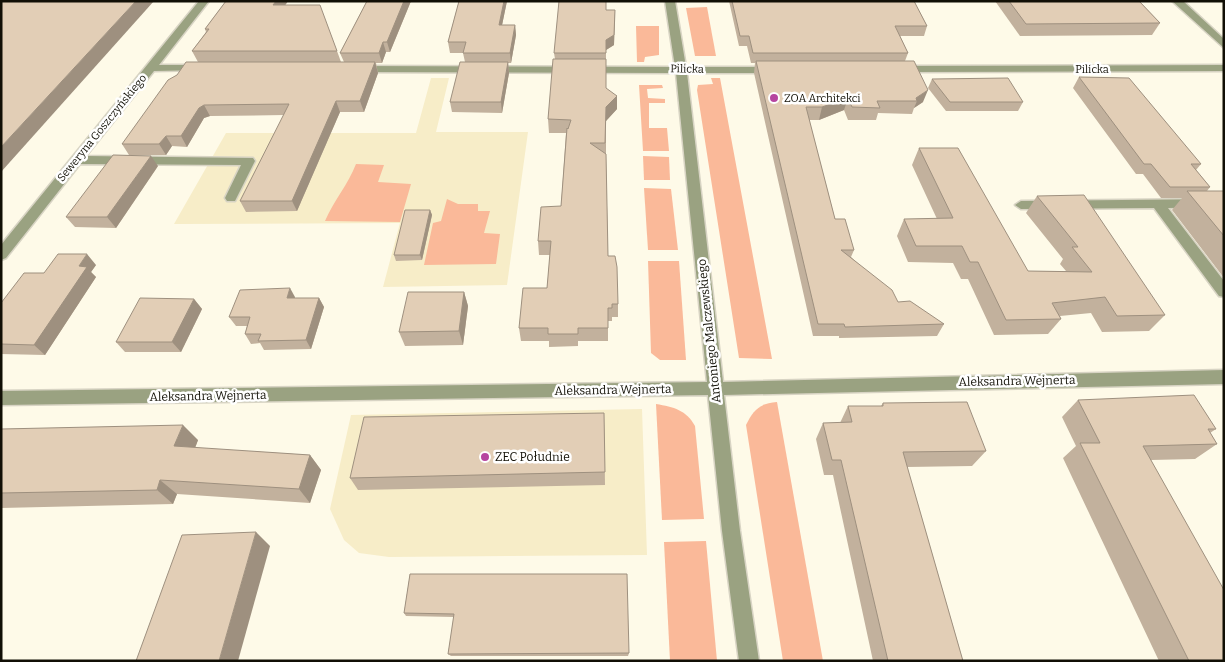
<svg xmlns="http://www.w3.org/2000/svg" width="1225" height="662" viewBox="0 0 1225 662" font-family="Bitter,serif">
<rect width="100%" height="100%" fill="#fefae8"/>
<g fill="#f7edc8">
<path d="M431,78H449L436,132H528L507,285L383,287L400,223L174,224L226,133H416Z"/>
<path d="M642,409L647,555L389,557L359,553L344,540L330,509L351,415Z"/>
</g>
<g fill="#fab999">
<path d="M707,7L716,56H695L686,8Z"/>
<path d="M636,26H659V55L645,57L644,62H637Z"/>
<path d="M711,78H720L772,359L739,358L697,90L698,85L713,84Z"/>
<path d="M639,85H662L663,88L647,89L648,98L665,99V103H649V128H667L669,151H643Z"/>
<path d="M643,156L669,157L670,180H644Z"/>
<path d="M356,164L384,165L378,182L411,184L400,222L325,221C334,200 348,185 356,164Z"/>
<path d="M644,188L671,189L678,250H648Z"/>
<path d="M447,199L458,204H478V211H490L484,233L500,234L496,264L424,265L433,223L441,221Z"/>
<path d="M648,261H679L686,360H660L651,353Z"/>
<path d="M777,402L823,661H783L746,425C753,410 760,403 777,402Z"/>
<path d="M656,404C674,407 686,410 695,426L704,519L662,520Z"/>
<path d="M706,541L717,661H670L664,542Z"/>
</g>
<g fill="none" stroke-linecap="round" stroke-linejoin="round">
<defs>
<g id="minor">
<path d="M199,1H209L159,65H201L206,68L205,70L154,71L86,156L253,158L255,161L235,201H227L225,198L241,165L80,164L6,258L1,260V245Z"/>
<path d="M665,1H675L686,67H774L779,70L774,73H687L723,382L1224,370V384L724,395L740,531L759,661H739L722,531L708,395L1,405V391L707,382L676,73L357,72L352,69L357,66L675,67Z"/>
<path d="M1172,1H1183L1224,39V48Z"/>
<path d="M1224,65V71L899,72L894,69L899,66Z"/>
<path d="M1224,199V207L1168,208L1224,281V297L1219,296L1154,208L1021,209L1015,205L1021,201Z"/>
</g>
</defs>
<use href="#minor" stroke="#d8d4c4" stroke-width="3"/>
<use href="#minor" fill="#9aa281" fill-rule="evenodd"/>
</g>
<g fill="#c2b19d">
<path d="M226,1H288L285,5L337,51L341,62H344L340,53L367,1H411L390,52H386L382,63H376L378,73L364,112H340L297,211L246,212L240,201L284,115L210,116L204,118L187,147L172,146L166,155H129L122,144L198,62L192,51L206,32L205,29Z"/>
<path d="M459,1H507L502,25H515L516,35L511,63H508L509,73L502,113L452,112L450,102L465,62L463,53H450L448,42Z"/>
<path d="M729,1H914L927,26L924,36H900L908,53L905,61L923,102L914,108L912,114L878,113L876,120H848L844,110L819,120H809L835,219L854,250L851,257L898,302L944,324L937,336L839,338V336H813L754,73L755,63H751L747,46H739Z"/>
<path d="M995,1H1139L1160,23L1152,35L1020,36Z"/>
<path d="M606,10H615L614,45L606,50V88L617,109L606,121V154L608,256L618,304V317H612V321H608V341H578V346L549,347V341H521L519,328L547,288L550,255H539L538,241L561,206L566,133H549L548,119L555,59L554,53Z"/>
<path d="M1079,77L1201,164L1196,170L1210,187L1207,191H1224V278L1172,210L1182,198H1161L1143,174H1136L1073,88Z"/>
<path d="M932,79L1023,102L1018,111H946L928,88Z"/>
<path d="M919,148L1028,271H1066L1060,264L1063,259L1026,213L1037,196L1165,315L1149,331L1102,332L1091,313L1060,316L1061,319L1048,334L994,335L968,279H961L953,263L908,262L897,236L904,219H937L912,165Z"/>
<path d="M158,166L116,228L75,227L66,217Z"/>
<path d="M430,210L432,215L422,260L396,261L394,255Z"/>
<path d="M96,265L91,272L96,277L45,355L1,354V303L44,273Z"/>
<path d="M464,292L468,306L463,345L405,346L399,332Z"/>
<path d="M295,297V298H319L324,307L311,349L264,350L260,343L251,344L245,334L247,326H236L229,317Z"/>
<path d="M194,299L202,309L181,352H125L116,342Z"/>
<path d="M1078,400L1216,429L1210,433L1217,444L1195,459L1151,460L1224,661H1159L1063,458L1076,446L1062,417Z"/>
<path d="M883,403L986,451L972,466L907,467L963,661H873L833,475H824L816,439L823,423H840L848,406H881Z"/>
<path d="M604,413L605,485L358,490L350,478Z"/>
<path d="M1,429L198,440L195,448L310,455L321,470L310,503L177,494L173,504L1,508Z"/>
<path d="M410,574L629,653L628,656H451L448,654L454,617L406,616L404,613Z"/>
</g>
<g fill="#9e907f">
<path d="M136,1H154L1,172V147Z"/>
<path d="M276,1H288L278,16L273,5Z"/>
<path d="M404,1H411L390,52L387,42Z"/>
<path d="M504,1H507L500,35L499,25Z"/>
<path d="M615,10L614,45L606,50V40Z"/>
<path d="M515,25L516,35L511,63L510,53Z"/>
<path d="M383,42L386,52L382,63L379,53Z"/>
<path d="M375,62L378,73L364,112L360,101Z"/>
<path d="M508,62L509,73L502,113L501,102Z"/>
<path d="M928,90L923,102L914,108L917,101L916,98Z"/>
<path d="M617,96V109L606,121L605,157L606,107Z"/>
<path d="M848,98L844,110L819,120L822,107Z"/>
<path d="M336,101L340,112L297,211L292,201Z"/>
<path d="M204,105L210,116L204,118L187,147L181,136L199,108Z"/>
<path d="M166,136L172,146L166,155L159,144Z"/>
<path d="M151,156L158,166L116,228L107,217Z"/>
<path d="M430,210L432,215L422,260L420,255Z"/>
<path d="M87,254L96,265L91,272L96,277L45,355L34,345L79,266Z"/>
<path d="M290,288L295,297L292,307L287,298Z"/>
<path d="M464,292L468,306L463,345L459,331Z"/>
<path d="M319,298L324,307L311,349L306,340Z"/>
<path d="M194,299L202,309L181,352L172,342Z"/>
<path d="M183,425L198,440L190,461L174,446Z"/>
<path d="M310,455L321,470L310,503L299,489Z"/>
<path d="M160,480L177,494L173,504L157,490Z"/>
<path d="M256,532L270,546L238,661H219Z"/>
</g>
<g fill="#e2ceb6" stroke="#9e907f">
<path d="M1,1H136L1,147Z"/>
<path d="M226,1H276L273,5H320L337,51H192L209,29H205Z"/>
<path d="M367,1H404L387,42H383L379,53H340Z"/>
<path d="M459,1H504L499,25H515L510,53H463L466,42H448Z"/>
<path d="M559,1H606V10H615L614,35L606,40V53H554Z"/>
<path d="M732,1H914L927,26H895L908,53H753L749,36H740Z"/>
<path d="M1009,1H1139L1160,23L1026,24Z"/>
<path d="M553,59H606V88L617,96L606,107L605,143H590L606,154L608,256H615L617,267L618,304H612V308H608V328H578V334H548V328H519L523,288H547L551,241H538L541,207L561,206L567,128L568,129L571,120L548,119Z"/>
<path d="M756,61H914L928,90L916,98L917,101H877L880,108L852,107L848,98L822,107H806L835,219H845L854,250H841L892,290L898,302L910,301L944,324L845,327L844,324H818Z"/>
<path d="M186,62H375L360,101H336L292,201H240L289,104L204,105L199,108L181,136H166L159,144H122L168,80L177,75Z"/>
<path d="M460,62H508L501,102H450Z"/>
<path d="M1079,77L1129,78L1201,164H1191L1210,187H1170L1151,164H1144Z"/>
<path d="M1008,78L1023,102H950L932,79Z"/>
<path d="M919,148H958L1028,271L1092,272L1072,247H1078L1037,196L1084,195L1165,315L1117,316L1105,297L1052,303L1061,319L1006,320L978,262H970L962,246H916L904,219L953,218Z"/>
<path d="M113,155L151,156L107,217H66Z"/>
<path d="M1187,191H1224V236Z"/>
<path d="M405,210H430L420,255H394Z"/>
<path d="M58,254H87L79,266L87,267L34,345L1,344V303L24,273H44Z"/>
<path d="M290,288L287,298H319L306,340L258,341L261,334H245L250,317H229L240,290Z"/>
<path d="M408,292H464L459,331L399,332Z"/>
<path d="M140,298L194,299L172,342H116Z"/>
<path d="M1194,395L1216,429H1208L1217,444L1143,446L1224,590V661H1189L1080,443H1100L1078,400Z"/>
<path d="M967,402L986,451L903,452L963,661H888L841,460H832L823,423L852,422L848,406H883V403Z"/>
<path d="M604,413L605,472L350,478L364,417Z"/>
<path d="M183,425L174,446L310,455L299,489L160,480L157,490L1,493V429Z"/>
<path d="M256,532L219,661H136L182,535Z"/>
<path d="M410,574H627L629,653L448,654L454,614L404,613Z"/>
</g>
<g fill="#b645a0" stroke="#fff" stroke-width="2">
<circle cx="774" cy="98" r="5"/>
<circle cx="485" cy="457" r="5"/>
</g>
<g text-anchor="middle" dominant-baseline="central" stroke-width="5" stroke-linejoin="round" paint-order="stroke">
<g font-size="11" fill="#110f05" stroke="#fff">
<text transform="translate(687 69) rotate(1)">Pilicka</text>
<text x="1092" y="69">Pilicka</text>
<text transform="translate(102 128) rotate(-51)">Seweryna Goszczyńskiego</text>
</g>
<g font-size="11" fill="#110f05" stroke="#fff" text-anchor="start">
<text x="784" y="98">ZOA Architekci</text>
</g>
<g font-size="12" fill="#110f05" stroke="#fff">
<text transform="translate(709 331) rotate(-96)">Antoniego Malczewskiego</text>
<text transform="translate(1017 381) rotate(-1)">Aleksandra Wejnerta</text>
<text transform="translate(613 390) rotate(-1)">Aleksandra Wejnerta</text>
<text transform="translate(208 396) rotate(-1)">Aleksandra Wejnerta</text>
</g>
<g font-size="12" fill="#110f05" stroke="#fff" text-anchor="start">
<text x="495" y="457">ZEC Południe</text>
</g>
</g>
<rect width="1225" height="662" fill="none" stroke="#110f05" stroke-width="5"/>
</svg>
